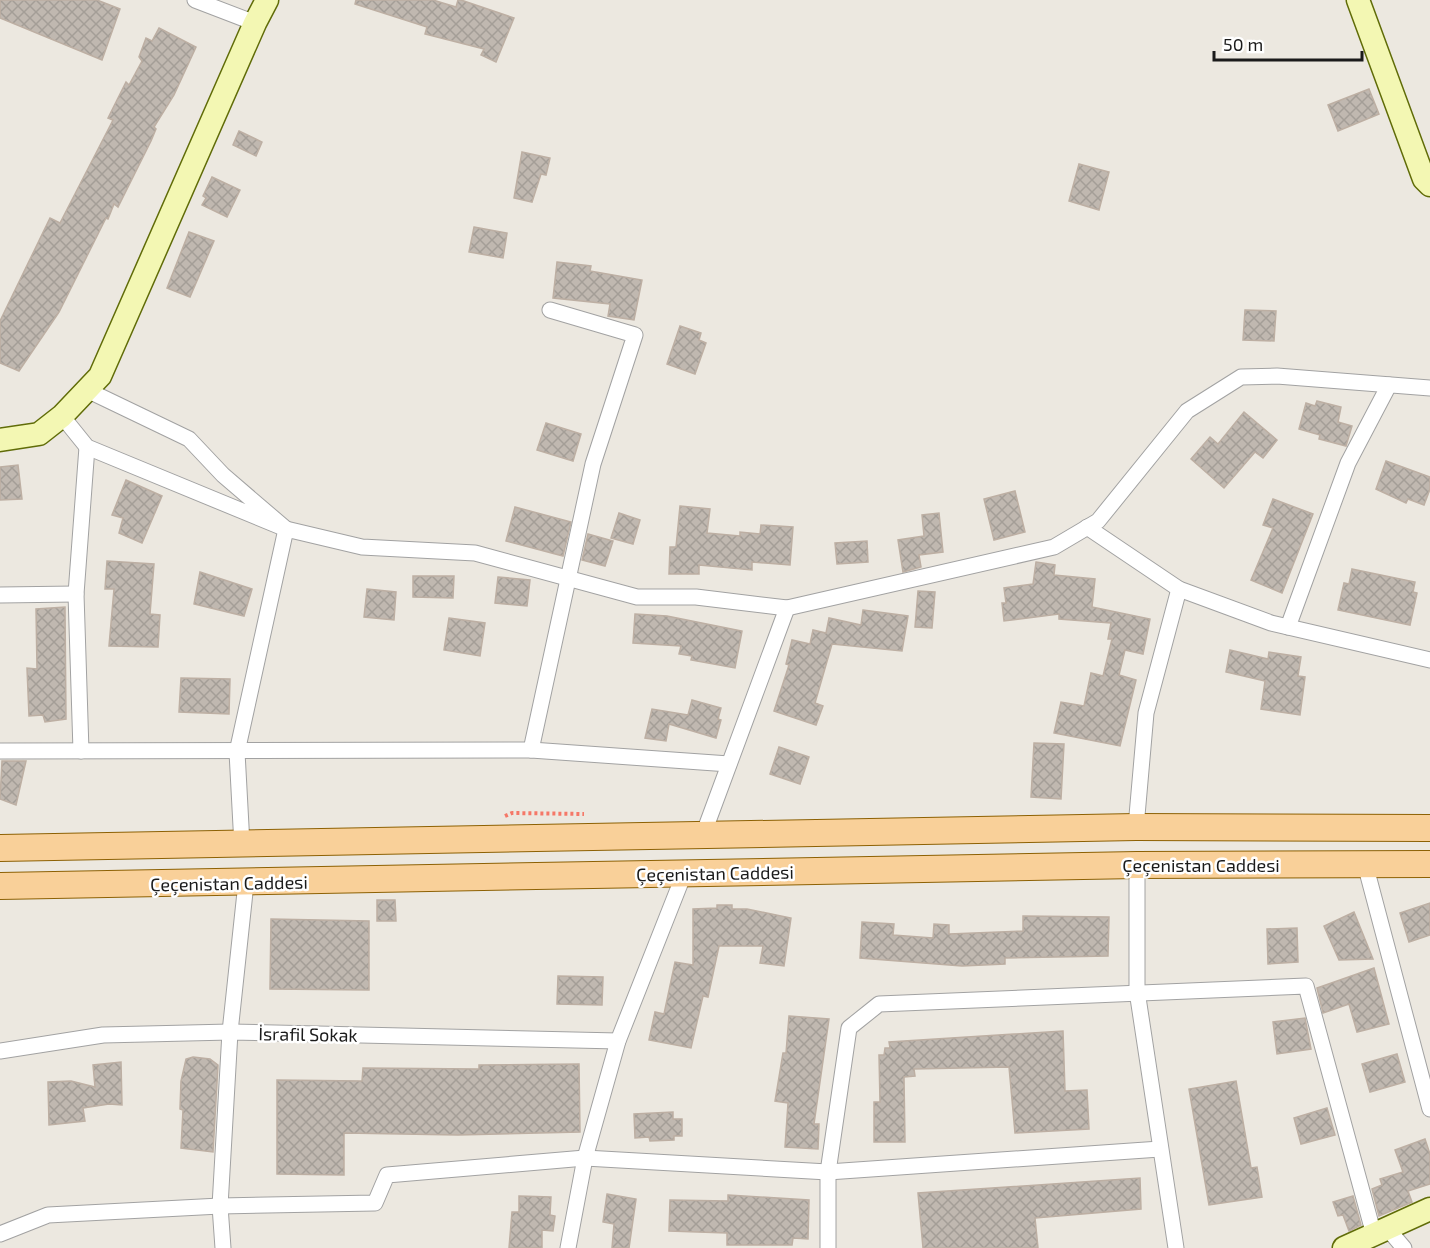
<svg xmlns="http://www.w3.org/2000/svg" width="1430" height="1248" viewBox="0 0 1430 1248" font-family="'Exo 2',sans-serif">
<defs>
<pattern id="building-cross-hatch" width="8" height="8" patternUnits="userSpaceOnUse" patternTransform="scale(1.5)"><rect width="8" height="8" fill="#c0b8b0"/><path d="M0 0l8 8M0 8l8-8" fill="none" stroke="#a49e97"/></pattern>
</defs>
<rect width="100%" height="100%" fill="#ece8e0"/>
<g fill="url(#building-cross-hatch)" stroke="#bdafa3" stroke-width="1.5">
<path d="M0,0H97L120,9L102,60L0,18Z"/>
<path d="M356,0H433L456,7L458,0H461L514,18L496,62L481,55L484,49L425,34L427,27L355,4Z"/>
<path d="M159,28L196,47L174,95L154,127L156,129L151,141L118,207L114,204L108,219L106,218L59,312L19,371L0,363V321L50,218L60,223L113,120L108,118L126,82L129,85L142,61L139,57L146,38L152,41Z"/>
<path d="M1369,89L1379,114L1338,131L1328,105Z"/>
<path d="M239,131L262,142L256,156L233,145Z"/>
<path d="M522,152L550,158L546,175L541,174L532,202L514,198Z"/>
<path d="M1079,164L1109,172L1099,210L1069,201Z"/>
<path d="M212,177L240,190L227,217L202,205L206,198L203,196Z"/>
<path d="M474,227L507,233L503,258L469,252Z"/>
<path d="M189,232L214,241L190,297L167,288Z"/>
<path d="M557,262L591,266L590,271L642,280L634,320L608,316L610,304L553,298Z"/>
<path d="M1245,310L1276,311L1274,341L1243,340Z"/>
<path d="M680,326L701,333L699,340L706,343L695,374L667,364Z"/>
<path d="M1317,401L1341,407L1338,422L1352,426L1346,446L1319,439L1320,435L1299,429L1306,403L1315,406Z"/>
<path d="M1244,412L1277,440L1263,458L1255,452L1224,488L1191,459L1210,437L1218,444Z"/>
<path d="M546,423L581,434L573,461L537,450Z"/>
<path d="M1386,461L1430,477V489L1424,505L1408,499L1406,503L1376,489Z"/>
<path d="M18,465L22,499L0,500V467Z"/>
<path d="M126,480L162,496L142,543L119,533L123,518L112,515Z"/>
<path d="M1015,491L1025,532L994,540L984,499Z"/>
<path d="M1273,499L1313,514L1282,593L1251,580L1273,528L1263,525Z"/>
<path d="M680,506L710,509L707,533L740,536V532L760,534L761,525L793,527L790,565L752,562V570L699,565V574H669L670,547H676Z"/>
<path d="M515,507L571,522L563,556L506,541Z"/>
<path d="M619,513L640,520L633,544L611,538Z"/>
<path d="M939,513L943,552L919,555L921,567L903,572L898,540L924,536L922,515Z"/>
<path d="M588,534L613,541L605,566L582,560Z"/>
<path d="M867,541L868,562L837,564L835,543Z"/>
<path d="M107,561L154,564L150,614L160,615L158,647L109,646L114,589H105Z"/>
<path d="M1036,562L1055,565L1054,575L1095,579L1092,607L1150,619L1143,654L1125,650L1119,675L1136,680L1120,746L1054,733L1061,702L1084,706L1091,673L1103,676L1112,639H1108L1111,623L1059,619V614L1004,621L1002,603H1006L1004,588L1033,584Z"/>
<path d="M1352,569L1415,582L1413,592L1417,593L1410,625L1338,610L1344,583L1349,584Z"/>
<path d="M200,572L252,589L244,616L194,604Z"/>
<path d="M413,576H454L453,598L413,597Z"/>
<path d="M498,577L530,580L527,606L495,603Z"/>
<path d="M367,589L396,592L394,620L364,617Z"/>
<path d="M918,591L935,592L932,628L915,627Z"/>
<path d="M65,607L66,719L45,722L43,715L29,716L27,668L37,669L36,609Z"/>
<path d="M863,610L908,616L902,651L832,644L815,703L823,706L816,725L774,711L789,665L786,664L792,640L810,644L813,630L826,633L829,618L861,625Z"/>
<path d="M635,614L667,616L742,631L735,668L691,660L692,656L679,654L681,646L633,643Z"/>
<path d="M449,618L485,623L480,656L444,650Z"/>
<path d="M1230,650L1268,659L1269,652L1301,657L1298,676L1305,677L1300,715L1261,709L1265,681L1226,672Z"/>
<path d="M181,678L230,679L229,714L179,712Z"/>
<path d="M692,700L721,708L718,719L721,720L716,738L669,724L666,741L645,738L652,709L688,715Z"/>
<path d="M1034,743L1064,744L1061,799L1031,797Z"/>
<path d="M779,747L809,757L800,784L770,774Z"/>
<path d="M2,761H26L16,805L0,799Z"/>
<path d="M377,900H395L396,921H377Z"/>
<path d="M1430,903V935L1409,942L1400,913Z"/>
<path d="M717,905H732V909H747L791,918L784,966L760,963L763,946H719L708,997L703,996L691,1048L649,1040L655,1012L664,1014L675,962L693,965V909L717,908Z"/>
<path d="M1354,912L1373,959L1339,960L1324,926Z"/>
<path d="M1023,916L1109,917L1108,956L1005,958V964L962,966L860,958L862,922L894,924L893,935L933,938L934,924L949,925V934L1023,931Z"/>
<path d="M271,919L369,921V990L270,989Z"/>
<path d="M1297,928L1298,962L1268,964L1267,929Z"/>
<path d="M1374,968L1389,1024L1357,1032L1349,1004L1323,1013L1317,988Z"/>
<path d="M558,976L603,977L602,1005L557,1004Z"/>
<path d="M789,1016L829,1019L814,1124H819L818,1149L785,1147L788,1103L775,1101L783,1053H786Z"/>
<path d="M1305,1018L1311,1049L1277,1054L1273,1022Z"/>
<path d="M1063,1031L1065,1091L1087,1090L1089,1129L1015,1133L1009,1067L914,1069L915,1076L904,1077L905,1142H874V1102H880L879,1055H884L885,1048H890L889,1042Z"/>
<path d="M1397,1054L1405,1082L1370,1092L1362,1064Z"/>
<path d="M193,1057L210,1059L218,1065L213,1152L181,1148L183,1110L180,1109L181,1081L186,1059Z"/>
<path d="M121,1062L122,1105L109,1104L83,1108L85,1121L49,1125L48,1082L71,1081L95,1087L93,1065Z"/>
<path d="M579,1064L580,1132L458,1135L344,1133V1175L277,1174V1080L362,1081L363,1068L479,1069V1065Z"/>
<path d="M1236,1081L1251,1168L1257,1167L1262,1197L1209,1205L1189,1089Z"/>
<path d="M1327,1108L1335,1135L1301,1144L1294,1118Z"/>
<path d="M673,1112V1119H682V1136H674V1140L650,1141L649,1137L635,1138L634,1114Z"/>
<path d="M1425,1139L1430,1154V1184L1408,1191L1412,1202L1379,1216L1372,1189L1382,1185L1380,1179L1403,1172L1395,1150Z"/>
<path d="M1140,1178L1141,1209L1035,1218L1038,1248H923L918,1193Z"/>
<path d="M607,1194L636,1199L629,1248H612L614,1224L603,1222Z"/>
<path d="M728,1195L809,1200L808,1239L793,1238L792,1245H727V1233L669,1231L670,1200L728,1201Z"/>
<path d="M519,1196L551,1197L550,1215L555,1216L553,1231L542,1230V1248H509L512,1212H519Z"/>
<path d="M1353,1196L1361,1225L1349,1231L1343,1215L1338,1216L1333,1202Z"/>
</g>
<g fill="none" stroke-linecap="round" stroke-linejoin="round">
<defs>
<g id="street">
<path d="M195,0L255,23"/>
<path d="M62,416L87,447L286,529L223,475L189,439L87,390"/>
<path d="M1087,527L1179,589L1271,623L1430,660"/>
<path d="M0,595L76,594"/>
<path d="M1288,627L1348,463L1389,385"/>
<path d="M531,750L593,464L635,335L550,310"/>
<path d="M0,751L531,750L729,764"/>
<path d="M81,751L76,594L87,447"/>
<path d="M1136,827L1146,713L1179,589"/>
<path d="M703,835L787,608"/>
<path d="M242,845L237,752L286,529L362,547L475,553L637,597H696L787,608L1054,547L1098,521L1187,411L1241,377L1277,376L1430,388"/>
<path d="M1365,864L1430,1109"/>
<path d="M1137,865V991L1176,1248"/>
<path d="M0,1051L103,1035L230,1032L618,1041"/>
<path d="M1387,1228L1404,1248"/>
<path d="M0,1234L48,1215L220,1206L375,1203L387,1175L585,1158L828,1172L1160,1149"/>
<path d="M223,1248L220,1206L230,1032L246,883"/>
<path d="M568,1248L585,1158L618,1041L684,874"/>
<path d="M828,1248V1172L849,1028L879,1004L1306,986L1374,1235"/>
</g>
<g id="secondary">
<path d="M1358,0L1424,179L1430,185"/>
<path d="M0,440L39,434L62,416L100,376L255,23L267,0"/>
<path d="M1344,1248L1430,1209"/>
</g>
<g id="primary">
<path d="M0,848L1136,827L1430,828"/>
<path d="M0,886L1137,865L1430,864"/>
</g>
</defs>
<use href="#street" stroke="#a2a2a2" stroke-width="17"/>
<use href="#secondary" stroke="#606c08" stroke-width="25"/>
<use href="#primary" stroke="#8d6104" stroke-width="28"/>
<path stroke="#f57868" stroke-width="4" stroke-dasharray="3 3" stroke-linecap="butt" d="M505,816L512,813L584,814"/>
<use href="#street" stroke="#fff" stroke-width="15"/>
<use href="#secondary" stroke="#f3f7b3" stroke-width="22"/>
<use href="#primary" stroke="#f9d099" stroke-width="26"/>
</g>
<g text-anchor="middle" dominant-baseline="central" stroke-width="5" stroke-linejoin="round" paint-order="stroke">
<g font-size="18" fill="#1b1b1b" stroke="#fff">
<text x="1201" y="865">Çeçenistan Caddesi</text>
<text transform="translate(715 873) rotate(-1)">Çeçenistan Caddesi</text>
<text transform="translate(229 883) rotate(-1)">Çeçenistan Caddesi</text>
<text transform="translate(308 1034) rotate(1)">İsrafil Sokak</text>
</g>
</g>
<path d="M1214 51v9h148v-9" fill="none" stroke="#1b1b1b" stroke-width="3"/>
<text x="1223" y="51" font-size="18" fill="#1b1b1b" stroke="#ffffff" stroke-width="4.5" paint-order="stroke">50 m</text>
</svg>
